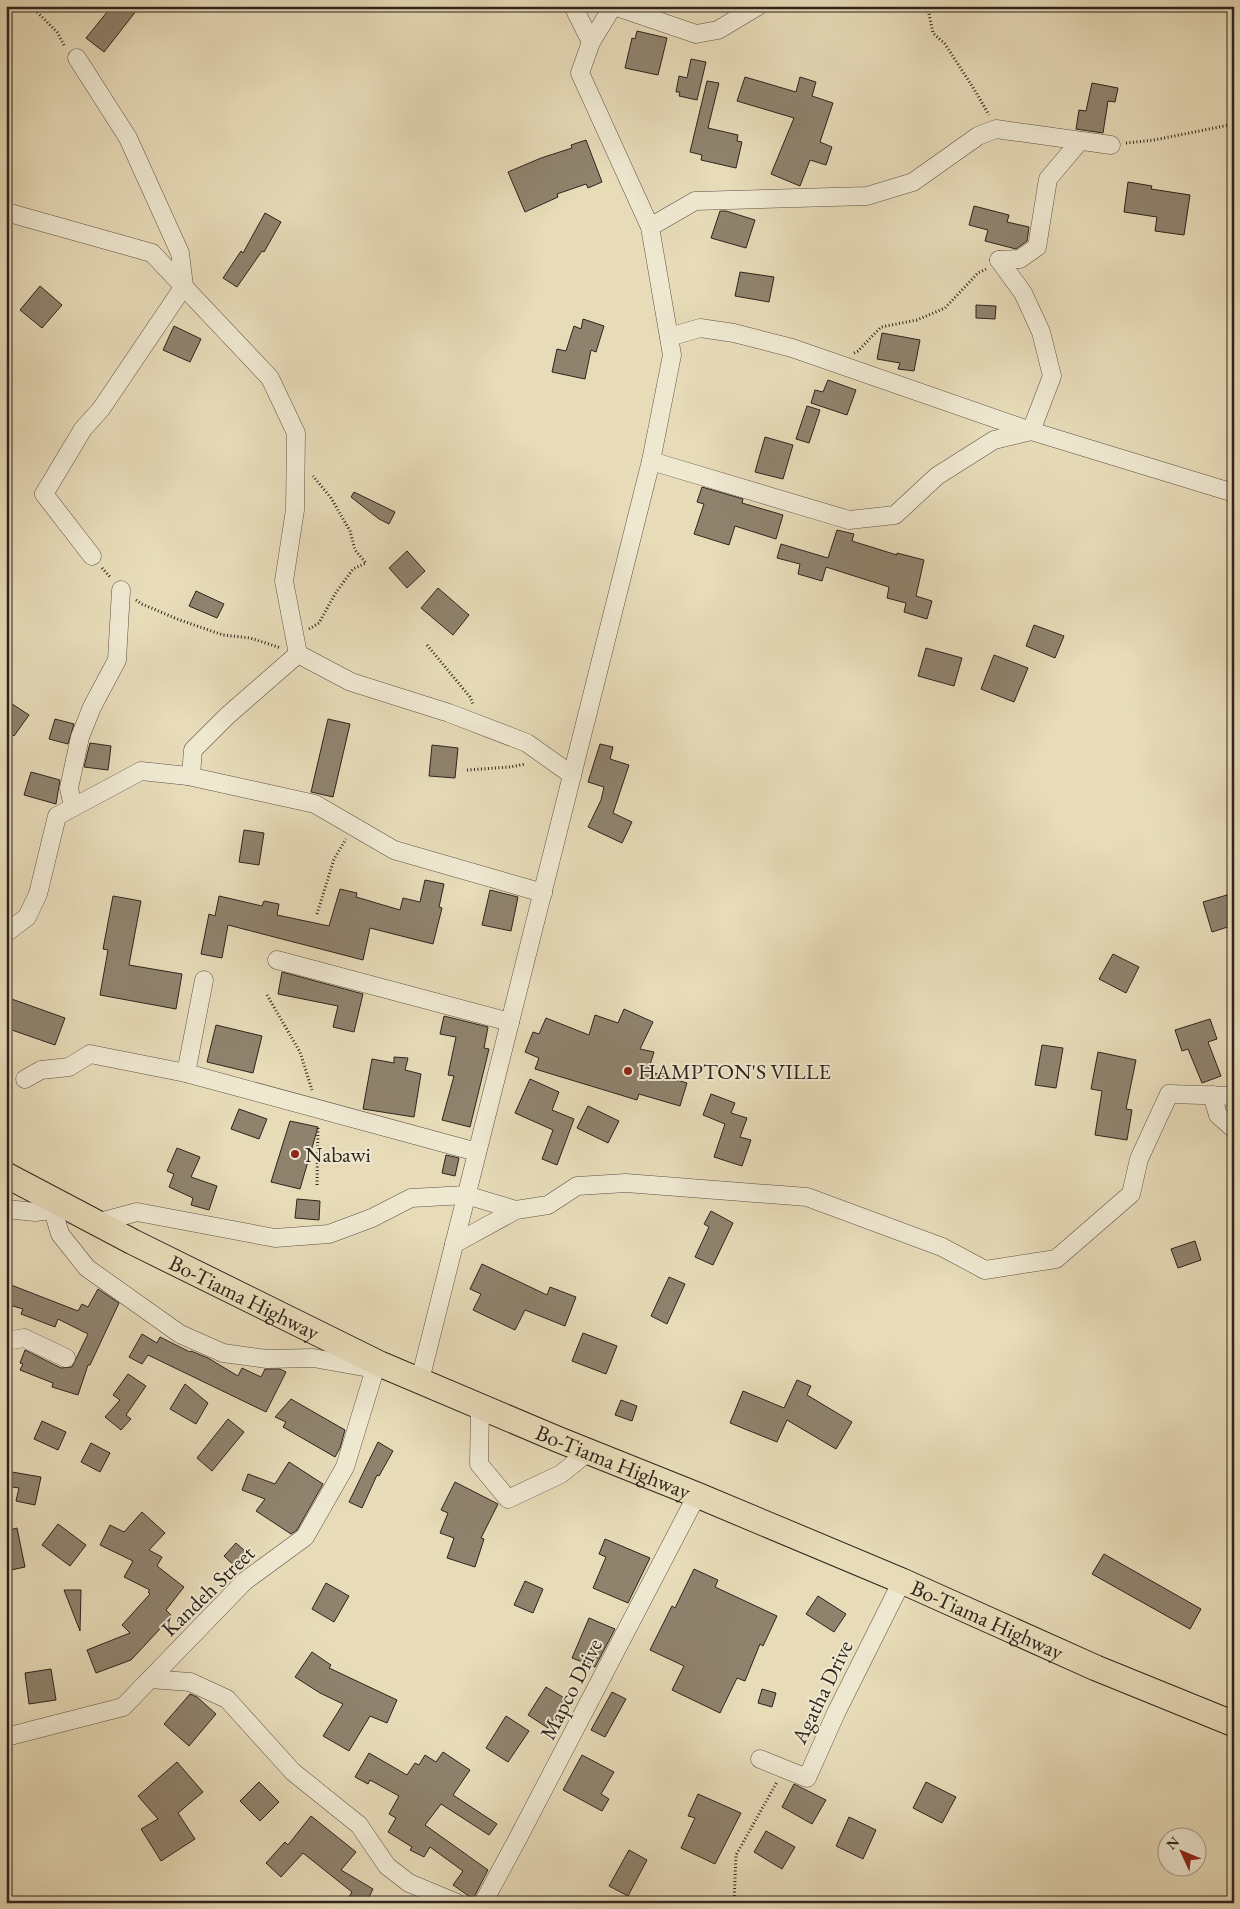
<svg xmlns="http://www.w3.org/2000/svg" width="1240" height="1909" viewBox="0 0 1240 1909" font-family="'EB Garamond',serif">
<rect width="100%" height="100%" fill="#e7dbb8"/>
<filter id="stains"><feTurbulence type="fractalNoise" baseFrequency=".004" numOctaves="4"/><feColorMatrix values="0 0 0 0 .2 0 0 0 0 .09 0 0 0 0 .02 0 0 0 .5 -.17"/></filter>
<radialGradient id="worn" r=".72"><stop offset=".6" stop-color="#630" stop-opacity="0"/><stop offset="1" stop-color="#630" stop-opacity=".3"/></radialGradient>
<g fill="#8f836e" stroke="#2f231d">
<path d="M112,6H140L104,52L86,38Z"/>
<path d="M637,31L667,38L658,75L625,68L632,38L635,39Z"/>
<path d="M691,59L706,62L697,100L679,96L680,92H676L679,76L687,78Z"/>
<path d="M745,77L796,92L800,77L816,82L812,96L833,103L820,142L832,147L826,165L810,160L800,186L771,174L794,118L737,101Z"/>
<path d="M707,81L719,83L708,128L738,135L737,141L742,142L736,168L701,160L702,155L690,152Z"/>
<path d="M1092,83L1118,88L1115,102L1108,101L1103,133L1076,129L1079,110L1086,111Z"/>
<path d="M586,140L602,182L588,188L586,184L557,194L558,197L525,212L508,172L541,158L572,148L571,145Z"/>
<path d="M1128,182L1152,186L1151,189L1190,195L1184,235L1155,231L1157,217L1124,212Z"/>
<path d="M974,206L1009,215L1007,222L1029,227L1027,241L1016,249L985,241L988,230L969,225Z"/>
<path d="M720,211H726L755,220L746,248L711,238Z"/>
<path d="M265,213L281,222L264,252L262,251L237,287L223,278L241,251L243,253Z"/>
<path d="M740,272L774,277L769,302L735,296Z"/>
<path d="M40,286L62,305L42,328L20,310Z"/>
<path d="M976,305L996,306L995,319L976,318Z"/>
<path d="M583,319L604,326L596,352L591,350L585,379L552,372L557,349L566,351L574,326L581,329Z"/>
<path d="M174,326L201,339L190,362L163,350Z"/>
<path d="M882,333L920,340L914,371L898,369L900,363L877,359Z"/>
<path d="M828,380L856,390L847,415L811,403L815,390L823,392Z"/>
<path d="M807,406L820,410L809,443L796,439Z"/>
<path d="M765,437L793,445L783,479L755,472Z"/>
<path d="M702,487L743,499L742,503L783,515L776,539L735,526L729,545L694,534L704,504L697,502Z"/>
<path d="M354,492L395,512L389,524L379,519L351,497Z"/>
<path d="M837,530L854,534L852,541L897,555V553L924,560L916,596L932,601L927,619L904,612L906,603L887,598L889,587L826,567L822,581L798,574L800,564L777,558L781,544L828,558Z"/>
<path d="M407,551L425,571L407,588L389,568Z"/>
<path d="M438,588L469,615L453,635L421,608Z"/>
<path d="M196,591L224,604L217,618L189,606Z"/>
<path d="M1034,625L1064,636L1055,658L1026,646Z"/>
<path d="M926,648L962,658L954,686L918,676Z"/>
<path d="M994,655L1028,668L1014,702L981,689Z"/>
<path d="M6,700L29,715L14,736L6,730Z"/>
<path d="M55,719L74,724L68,744L49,739Z"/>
<path d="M328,719L350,724L333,797L311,792Z"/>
<path d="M90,743L111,746L108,770L84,767Z"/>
<path d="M600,744L613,747L610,759L629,765L613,813L632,822L622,843L588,827L601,800L604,787L588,782Z"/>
<path d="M432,745L458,748L455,778L429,776Z"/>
<path d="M31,772L60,780L56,804L24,795Z"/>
<path d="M244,830L264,833L259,865L239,862Z"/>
<path d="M425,880L444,884L439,907L442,908L433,944L370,928L363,960L228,925L222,958L201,954L209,914L215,916L219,896L262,906L264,901L279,904L277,915L329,926L340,889L357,893L356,897L400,910L403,898L420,902Z"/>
<path d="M490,890L518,897L511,931L482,925Z"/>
<path d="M1234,893V925L1212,932L1203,902Z"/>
<path d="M113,896L141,901L129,965L182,974L176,1009L100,995L108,950L103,949Z"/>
<path d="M1113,954L1139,967L1126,993L1099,979Z"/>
<path d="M282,972L363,994L354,1032L333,1027L338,1006L278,994Z"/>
<path d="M6,997L65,1018L55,1045L6,1028Z"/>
<path d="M624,1009L653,1022L640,1049L654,1052L648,1071L687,1083L680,1106L639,1094L637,1100L535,1069L539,1058L525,1052L533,1032L539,1034L546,1018L589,1035L595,1015L618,1023Z"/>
<path d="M444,1016L488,1027L484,1048L489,1049L470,1127L442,1120L454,1076L448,1075L456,1037L440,1034Z"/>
<path d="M1210,1019L1217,1039L1208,1042L1221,1076L1202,1083L1188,1049L1182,1051L1175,1030Z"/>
<path d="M216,1025L262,1036L253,1073L207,1062Z"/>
<path d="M1042,1045L1063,1048L1056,1088L1035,1085Z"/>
<path d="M1098,1052L1136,1060L1126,1109L1132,1110L1127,1140L1095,1135L1102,1091L1091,1089Z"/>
<path d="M394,1057L408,1058L405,1070L421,1074L414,1117L363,1109L372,1059L394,1063Z"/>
<path d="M530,1079L559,1092L552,1110L574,1119L557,1165L542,1159L553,1130L515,1113Z"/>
<path d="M711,1094L735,1103L731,1113L747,1118L740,1137L751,1140L742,1166L714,1157L725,1124L703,1115Z"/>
<path d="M588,1106L619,1121L608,1143L577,1128Z"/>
<path d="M239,1109L267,1119L259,1139L231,1129Z"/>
<path d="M290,1121L318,1127L300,1189L271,1182Z"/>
<path d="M177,1148L200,1157L191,1177L217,1186L209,1210L191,1205L193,1198L169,1187L174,1174L167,1171Z"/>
<path d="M446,1155L459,1158L455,1176L442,1173Z"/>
<path d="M297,1199L320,1201L319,1220L295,1218Z"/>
<path d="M711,1211L733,1223L713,1265L695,1257L709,1227L704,1224Z"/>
<path d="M1195,1241L1201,1260L1178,1268L1171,1249Z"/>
<path d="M482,1264L547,1295L550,1287L576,1297L565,1326L525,1310L515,1330L473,1310L481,1294L470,1289Z"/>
<path d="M669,1277L685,1284L667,1324L651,1316Z"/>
<path d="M6,1283L78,1311L82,1304L88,1307L98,1289L119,1303L90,1365H88L78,1395L52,1387L53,1383L20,1370L23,1364L20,1363L25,1350L61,1368L72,1367L88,1334L58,1319L55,1327L21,1314L23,1309L6,1304Z"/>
<path d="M583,1333L617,1346L606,1374L572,1361Z"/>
<path d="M142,1334L157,1343L160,1337L190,1352L191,1351L208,1358L238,1376L242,1368L261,1377L265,1369H280L286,1372L266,1412L148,1355L142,1364L129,1357Z"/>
<path d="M128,1374L146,1386L126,1415L131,1419L121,1430L105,1417L120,1400L113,1395Z"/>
<path d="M797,1380L811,1386L807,1395L852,1422L836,1449L787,1420L777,1442L730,1423L743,1391L784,1408Z"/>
<path d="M185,1384L208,1403L196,1424L170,1409Z"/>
<path d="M291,1399L345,1430L340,1448L335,1457L283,1427L286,1422L275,1417Z"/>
<path d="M621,1400L637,1406L632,1421L615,1415Z"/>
<path d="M228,1419L244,1432L212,1471L197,1458Z"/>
<path d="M42,1421L66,1432L58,1450L34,1439Z"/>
<path d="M378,1442L393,1451L379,1476L377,1475L362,1508L349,1502Z"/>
<path d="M91,1443L110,1453L100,1472L81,1462Z"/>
<path d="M289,1462L323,1484L297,1530L291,1534L256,1511L265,1499L242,1490L248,1474L275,1484Z"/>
<path d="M6,1471L41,1477L35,1505L16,1501L19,1488L6,1486Z"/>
<path d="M455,1482L498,1504L481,1538L484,1539L475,1567L447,1558L454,1538L440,1533L448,1513L441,1510Z"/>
<path d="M142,1512L165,1533L149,1550L162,1557L157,1566L184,1587L166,1610L172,1616L131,1660L96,1673L87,1650L130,1633L122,1625L150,1594L148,1592L150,1590L124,1577L133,1561L100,1545L110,1525L124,1532Z"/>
<path d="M58,1524L86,1545L70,1566L42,1545Z"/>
<path d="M17,1528L25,1567L6,1571V1531Z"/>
<path d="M605,1539L650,1558L628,1603L593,1588L606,1557L599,1554Z"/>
<path d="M236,1543L253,1558L240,1571L224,1556Z"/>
<path d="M1104,1554L1201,1609L1190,1629L1092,1574Z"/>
<path d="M694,1569L718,1580L715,1587L777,1616L763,1646L760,1644L745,1681L737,1678L720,1713L672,1690L684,1666L650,1650L672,1606L675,1608Z"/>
<path d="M525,1581L543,1589L533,1613L514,1605Z"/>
<path d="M326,1583L349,1596L334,1622L312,1609Z"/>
<path d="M64,1590H81L80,1631Z"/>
<path d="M818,1596L846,1614L834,1632L806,1614Z"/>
<path d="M589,1618L615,1629L595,1667L572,1658Z"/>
<path d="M312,1652L331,1665L329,1668L397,1700L387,1723L370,1716L349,1751L323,1736L343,1704L320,1693L295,1677Z"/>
<path d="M51,1669L56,1700L29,1704L25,1673Z"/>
<path d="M546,1687L566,1699L548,1728L528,1715Z"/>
<path d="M762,1689L776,1693L772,1707L758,1703Z"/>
<path d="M612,1692L626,1699L605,1737L591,1730Z"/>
<path d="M190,1694L197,1697L216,1714L189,1746L164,1724Z"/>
<path d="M506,1716L529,1731L508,1762L486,1748Z"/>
<path d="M443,1752L470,1770L453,1795L497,1824L489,1835L441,1804L425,1825L488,1870L473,1899L453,1885L463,1871L430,1847L424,1857L410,1850L412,1847L388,1832L396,1818L389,1814L399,1796L370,1780L368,1784L355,1777L369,1753L407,1775L415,1763L419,1765L425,1755L436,1762Z"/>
<path d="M582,1755L614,1772L601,1794L609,1799L602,1811L563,1790Z"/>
<path d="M177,1762L203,1792L178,1813L195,1839L161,1861L141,1829L158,1819L138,1796Z"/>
<path d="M259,1782L279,1802L260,1821L240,1801Z"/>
<path d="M926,1782L956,1797L942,1823L913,1808Z"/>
<path d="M794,1784L826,1800L812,1824L782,1807Z"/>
<path d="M698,1794L741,1813L715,1864L681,1848L695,1818L688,1816Z"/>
<path d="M311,1816L356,1852L341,1870L373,1889L366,1903H345L352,1892L303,1853L281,1877L266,1863L285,1842L288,1845Z"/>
<path d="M849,1817L876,1830L863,1859L836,1846Z"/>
<path d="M766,1831L795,1847L782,1869L754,1852Z"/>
<path d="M629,1850L647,1860L628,1896L609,1886Z"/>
</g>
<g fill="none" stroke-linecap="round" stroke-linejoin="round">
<defs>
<g id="minor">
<path d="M573,6L591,42"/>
<path d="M614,6L696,34L718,30L758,6"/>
<path d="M77,58L128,138L180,253L184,286L101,409L83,429L44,494L92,556"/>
<path d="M6,212L152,253L270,378L296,433L295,510L284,581L298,654L351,682L449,713L527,743L572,775"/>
<path d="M650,227L695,201L867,196L913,182L978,136L996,129L1111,145"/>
<path d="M999,260L1020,259L1037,247L1048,179L1080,141"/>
<path d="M669,337L700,328L734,333L792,348L1031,431L1052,376L1041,332L1023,293L999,260"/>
<path d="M651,461L849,520L895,515L937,476L994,440L1031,431L1234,493"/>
<path d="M188,776L191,775L193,750L227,716L298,654"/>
<path d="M73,807L69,788L80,737L92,707L117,660L121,590"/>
<path d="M6,933L27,917L38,894L57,816L141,771L188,776L315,804L394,850L543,893"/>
<path d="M277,960L510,1022"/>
<path d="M204,980L186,1073L477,1152"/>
<path d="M25,1079L41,1070L69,1067L90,1054L186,1073"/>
<path d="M1212,1095L1218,1115L1234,1129"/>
<path d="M54,1201L53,1210L60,1234L87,1268L180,1334L223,1353L267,1359L313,1358L375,1369L377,1367"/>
<path d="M6,1209L35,1212L53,1210"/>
<path d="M96,1223L137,1212L275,1238L329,1234L372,1218L411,1198L466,1195L516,1210"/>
<path d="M454,1244L516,1210L548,1205L577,1186L626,1183L807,1197L942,1247L985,1270L1056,1259L1131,1194L1139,1159L1169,1094L1234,1096"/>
<path d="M6,1341L24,1338L66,1358"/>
<path d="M420,1380L651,461L672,355L650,227L580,73L591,42L613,6"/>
<path d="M480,1406L479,1464L508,1499L561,1474L588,1452"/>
<path d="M150,1679L190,1682L227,1699L293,1772L359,1825L387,1866L409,1883L457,1903"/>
<path d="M6,1737L123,1707L245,1581L305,1537L345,1467L375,1369"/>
<path d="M760,1759L807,1778L836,1713L902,1581"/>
<path d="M483,1903L516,1842L697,1495"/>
</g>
<g id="highway">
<path id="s1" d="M6,1175L133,1242L380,1364L557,1439L697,1495L902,1581L1096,1668L1234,1724"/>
</g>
</defs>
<use href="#minor" stroke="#5d5144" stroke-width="19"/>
<use href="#highway" stroke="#2f231d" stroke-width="27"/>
<g stroke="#2f231d" stroke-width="3" stroke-dasharray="1 2.5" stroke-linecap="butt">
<path d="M34,6L36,11L57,32L65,47"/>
<path d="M922,6L929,14L933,33L945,44L974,89L989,115"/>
<path d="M1126,143L1154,140L1234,124"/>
<path d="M854,353L858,351L881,327L917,320L945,308L978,273L986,269"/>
<path d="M102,568L111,578"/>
<path d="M136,600L142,604L177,619L223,635L250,638L281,648"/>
<path d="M309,629L319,623L335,594L353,569L366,563L355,550L350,531L331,498L313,476"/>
<path d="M427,645L470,697L473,704"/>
<path d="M467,770L510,767L526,764"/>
<path d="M317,914L334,859L346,839"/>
<path d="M267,995L300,1052L312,1090"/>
<path d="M317,1185L318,1126"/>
<path d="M734,1903L736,1855L777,1782"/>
</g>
<use href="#minor" stroke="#efe8d1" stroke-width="18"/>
<use href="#highway" stroke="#e7dbb8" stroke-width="25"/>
</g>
<g fill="#8f2418" stroke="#efe8d1" stroke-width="2">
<circle cx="628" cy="1071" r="5"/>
<circle cx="295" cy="1154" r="5"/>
</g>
<g text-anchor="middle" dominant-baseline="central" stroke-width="4" stroke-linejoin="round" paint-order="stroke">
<g font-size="22" fill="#2f231d" stroke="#efe8d1" text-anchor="start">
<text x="638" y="1071">HAMPTON'S VILLE</text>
<text x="305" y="1154">Nabawi</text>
</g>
<g font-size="22" fill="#2f231d" stroke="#efe8d1">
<text stroke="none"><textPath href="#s1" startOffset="268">Bo-Tiama Highway</textPath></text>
<text stroke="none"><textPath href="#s1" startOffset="672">Bo-Tiama Highway</textPath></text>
<text transform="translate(208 1591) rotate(-44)">Kandeh Street</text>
<text stroke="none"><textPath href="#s1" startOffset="1078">Bo-Tiama Highway</textPath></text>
<text transform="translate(571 1689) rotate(-63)">Mapco Drive</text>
<text transform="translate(822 1692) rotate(-64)">Agatha Drive</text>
</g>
</g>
<rect width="1240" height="1909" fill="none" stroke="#e7dbb8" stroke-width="25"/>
<rect x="8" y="8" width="1225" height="1894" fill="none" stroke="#2f231d" stroke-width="2.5"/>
<rect x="12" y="12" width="1215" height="1884" fill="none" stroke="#2f231d"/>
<g transform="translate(1182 1852) rotate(314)"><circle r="24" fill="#efe8d1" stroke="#a29989"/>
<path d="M0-4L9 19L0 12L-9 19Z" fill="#8f2418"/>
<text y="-8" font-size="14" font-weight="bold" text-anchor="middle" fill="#2f231d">N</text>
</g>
<rect width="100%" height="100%" filter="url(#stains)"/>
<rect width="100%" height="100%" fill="url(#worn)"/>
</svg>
